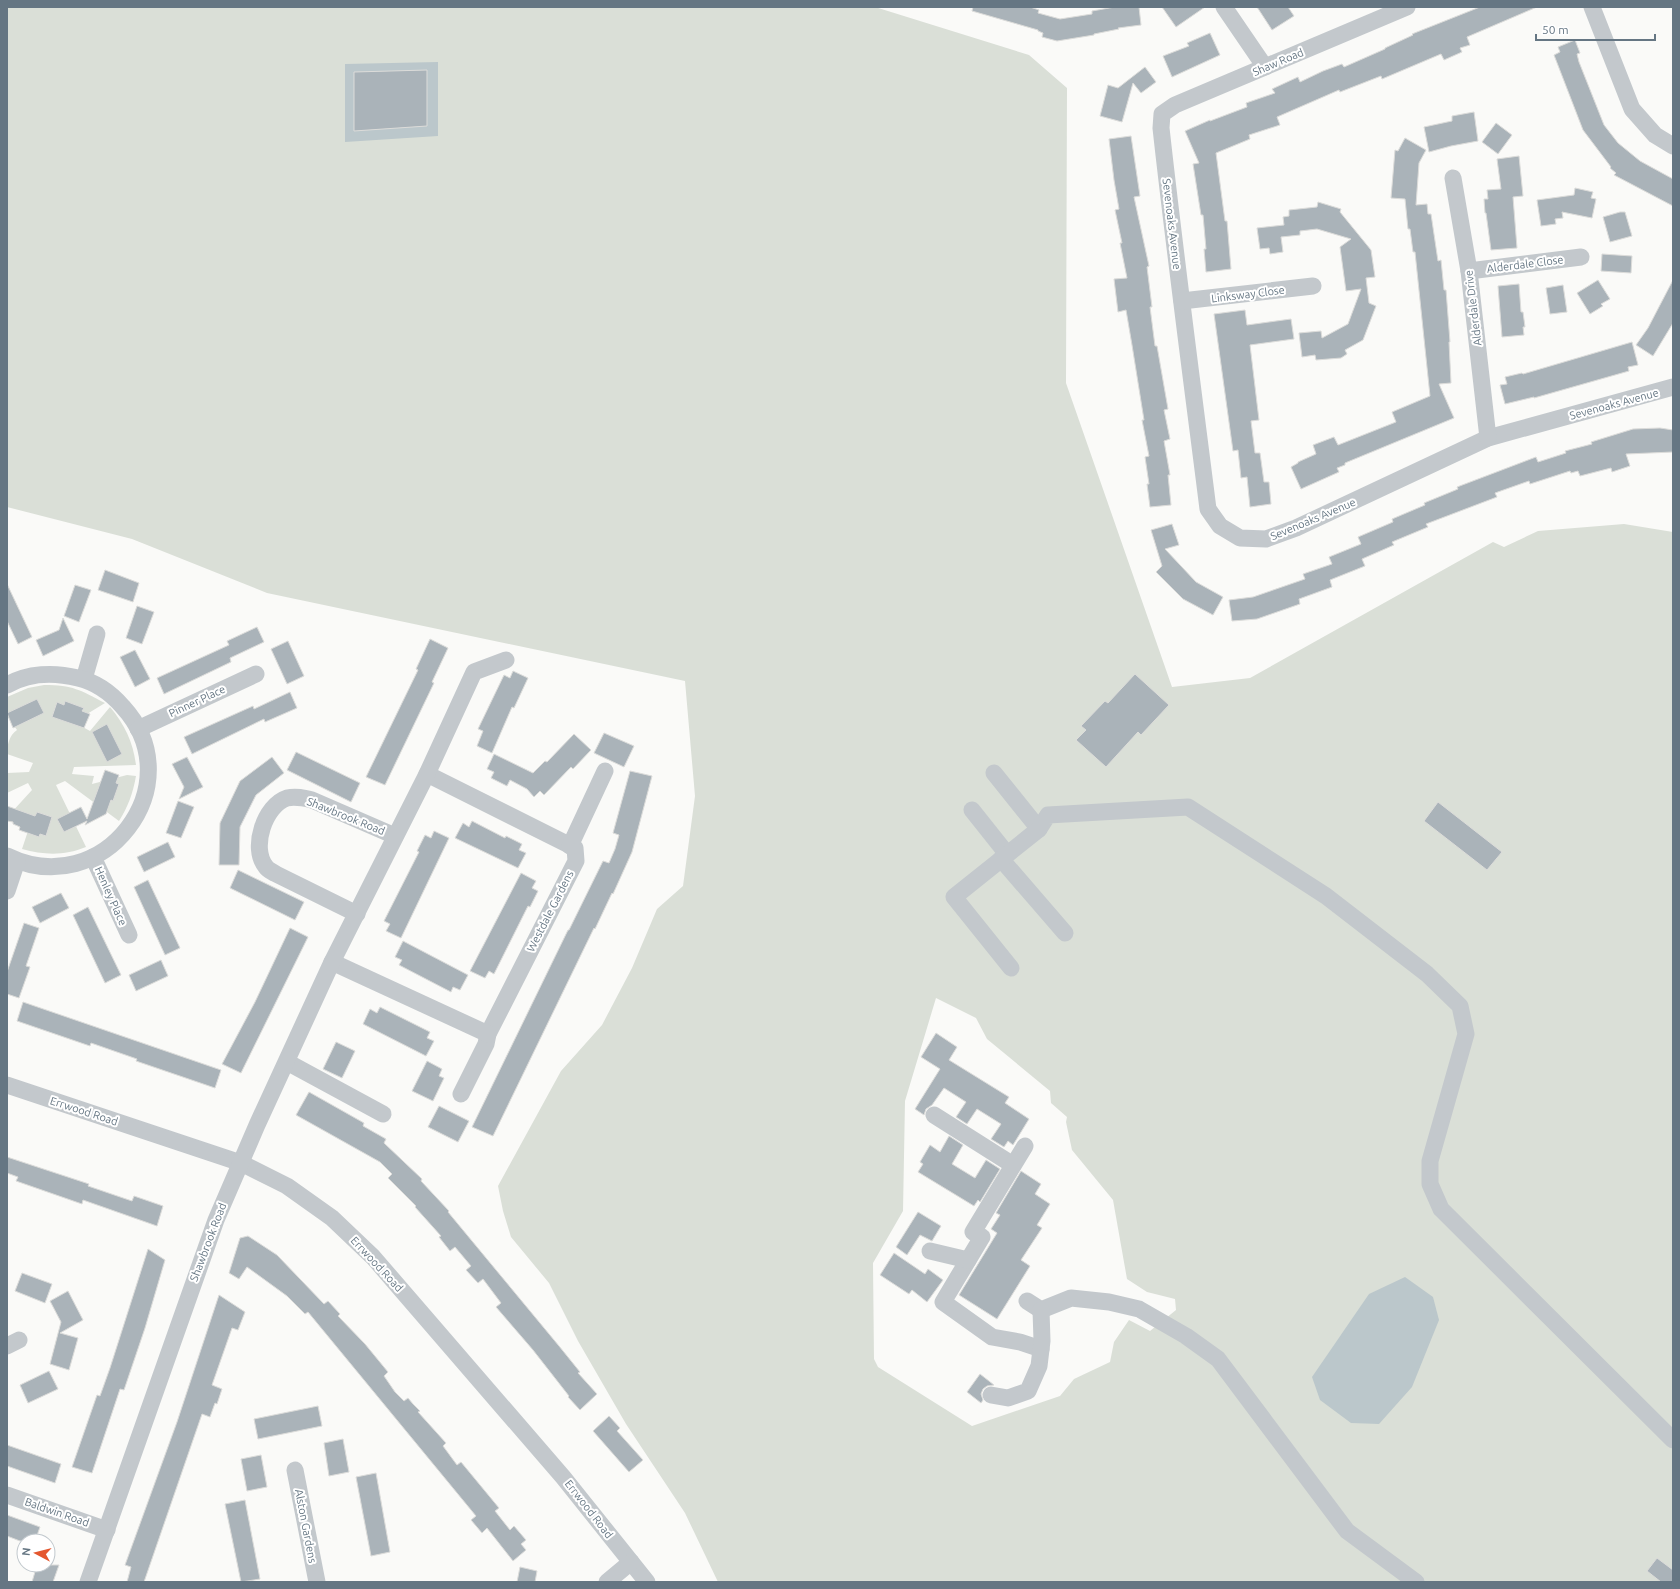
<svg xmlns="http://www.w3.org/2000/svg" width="1680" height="1589" viewBox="0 0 1680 1589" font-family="Ubuntu,sans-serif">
<rect width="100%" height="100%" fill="#fafaf8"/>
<g fill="#dadfd7" fill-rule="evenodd">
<path d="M7,7H875L1029,55L1067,88L1066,383L1172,687L1250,678L1493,542L1504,547L1538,531L1624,524L1673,532V1582H718L685,1513L626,1424L578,1341L549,1283L511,1237L503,1211L498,1186L561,1071L602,1025L632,968L657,909L683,886L695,796L685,681L267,593L132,539L7,507ZM936,998L976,1018L987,1039L1050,1091L1051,1103L1067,1117L1066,1122L1072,1150L1113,1200L1127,1279L1147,1292L1175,1299L1176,1310L1150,1331L1129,1320L1114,1342L1110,1362L1074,1379L1060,1396L972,1426L878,1367L874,1359L873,1263L903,1211L905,1101Z"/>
<path d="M44,685C73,685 80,690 105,703L74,722L90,731L110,707C125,725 133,742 136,765L74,767L72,774L94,776L92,784L127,775L136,776C133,793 128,807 119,821L65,781L56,785L86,847C64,856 44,855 22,849L30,825L11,813L32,790L28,783L7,793V773L29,772L33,763L7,754C7,746 9,735 17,730L7,716V697L28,688Z"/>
</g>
<g fill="#bbc7cb" fill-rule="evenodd">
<path d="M438,62V136L345,142V64ZM427,70V126L354,131V72Z"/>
<path d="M1405,1277L1433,1297L1439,1320L1412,1387L1379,1424L1351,1423L1320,1400L1312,1377L1369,1294Z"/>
</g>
<g fill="#aab3b9" stroke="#dcdcda">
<path d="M973,7H1030L1039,10L1038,13L1060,19L1092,14V11L1115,7H1139L1141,25L1118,28L1119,29L1094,34V35L1057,41L1042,37L1043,33L1038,31V30L972,11Z"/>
<path d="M1162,7H1205L1176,27Z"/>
<path d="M1257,7H1288L1294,16L1272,30Z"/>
<path d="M1480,7H1537L1467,37L1470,45L1460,48L1462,52L1444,60L1441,54L1382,79L1381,76L1340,92L1339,90L1277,117L1280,125L1249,135L1250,139L1216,153L1225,221H1227L1231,269L1206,272L1204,249H1206L1203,215H1201L1193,164L1199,163L1185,131L1210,120V121L1247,107L1246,103L1275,93L1272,89L1298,77L1300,82L1323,71L1342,64L1344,67L1385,49V48L1413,35L1412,34Z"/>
<path d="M1210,33L1220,55L1172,77L1163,56L1189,46L1187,43Z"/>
<path d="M1575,40L1580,53L1577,54L1579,62L1604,125L1618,143L1640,161L1673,179V206L1614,175L1616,173L1610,168L1611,167L1583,130L1554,55L1560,52L1558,47Z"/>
<path d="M1145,67L1156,82L1141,93L1133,83L1122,122L1100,116L1108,85L1118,88Z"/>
<path d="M427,70V126L354,131V72Z"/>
<path d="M1474,112L1478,141L1451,146L1429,152L1424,127L1452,121V116Z"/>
<path d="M1496,123L1512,135L1498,154L1482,142Z"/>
<path d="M1131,136L1140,196L1134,197L1149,266L1147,267L1152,307H1150L1155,346H1157L1168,409L1164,410L1170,439L1164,441L1170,475H1168L1171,505L1150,507L1147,484H1149L1145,457L1149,456L1142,420H1144L1132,345L1126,310L1118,312L1114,279L1127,278L1120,243H1122L1115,210L1119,209L1114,180L1109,139Z"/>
<path d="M1405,138L1426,150L1419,163L1416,205L1427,204L1428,214H1431L1438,261L1441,260L1444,290H1446L1450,342H1449L1451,383L1439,384L1454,418L1345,463V465L1337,468L1339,472L1301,489L1291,467L1298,463V462L1316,454L1313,445L1334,437L1338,445L1396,422L1392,412L1430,396L1415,252H1413L1410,229H1408L1405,199L1391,198L1395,150L1398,151Z"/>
<path d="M1519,156L1523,196L1513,197L1517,248L1491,250L1486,213H1485L1484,199H1488L1487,190L1501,189L1497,159Z"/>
<path d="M1575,188L1593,192L1591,198L1596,199L1592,218L1562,212L1563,218L1555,219L1556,224L1541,226L1537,200L1574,195Z"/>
<path d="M1318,202L1341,209L1340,212L1371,250L1375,277L1366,278L1369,303L1376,306L1363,340L1345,350L1347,354L1341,358L1316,360L1315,355L1302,357L1299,333L1321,331L1322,338L1348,324L1361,289L1346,291L1340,247L1351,239L1317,229L1300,231V235L1281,237L1283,252L1270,254L1269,248L1260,249L1257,228L1284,225L1283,217L1289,216V210L1317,207Z"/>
<path d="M1620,212H1625L1632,236L1610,242L1603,217Z"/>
<path d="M1602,254L1632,256L1631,273L1601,271Z"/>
<path d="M1598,280L1610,299L1601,304L1603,306L1590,314L1577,293Z"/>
<path d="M1673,280V323L1653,356L1636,345L1648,328Z"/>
<path d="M1519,284L1521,312H1523L1525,327H1523L1524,335L1502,337L1498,286Z"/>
<path d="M1563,285L1567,312L1550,314L1546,288Z"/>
<path d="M1245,310L1247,325L1291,319L1294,339L1250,345L1259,420L1251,421L1255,453H1260L1264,482H1269L1271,504L1250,507L1247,477L1241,478L1238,450L1233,451L1214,314Z"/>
<path d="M1632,342L1638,365L1628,367L1629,371L1534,398V397L1505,404L1500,385L1507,384L1505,377L1522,373L1523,374Z"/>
<path d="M1660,428L1673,430V452L1626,454L1630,466L1612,472L1611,468L1580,476L1578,471L1571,473L1570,471L1530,484L1529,481L1495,493L1497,497L1426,524L1428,527L1392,542L1394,545L1362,559L1365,566L1330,580L1332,587L1299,599L1300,604L1257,619L1232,621L1229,600L1253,597L1305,579L1303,574L1332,564L1329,557L1361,544L1358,537L1393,522L1392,519L1425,505L1424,503L1458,489L1457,487L1536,457L1538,462L1566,453L1565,451L1592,444L1591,442L1633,429Z"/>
<path d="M1172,524L1179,545L1165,549L1196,582L1223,597L1213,615L1183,599L1156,572L1162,566L1151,530Z"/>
<path d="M105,570L139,583L133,602L98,590Z"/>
<path d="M7,584L32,637L18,644L7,621Z"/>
<path d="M75,585L91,590L79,622L64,616Z"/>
<path d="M137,606L154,612L142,644L126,638Z"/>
<path d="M63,618L74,641L43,656L36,640L59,630Z"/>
<path d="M257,627L264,642L230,658L231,662L164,694L157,678L229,645L227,641Z"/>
<path d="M430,639L448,648L432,682L434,683L385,785L366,777L418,670L416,669Z"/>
<path d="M288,641L304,676L287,684L271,649Z"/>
<path d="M135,650L150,679L135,687L120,657Z"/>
<path d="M513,671L528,678L514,708L512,707L492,753L477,746L483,731L478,729L504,675L510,678Z"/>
<path d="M1135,674L1169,705L1141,735L1138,732L1106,767L1076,740L1086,730L1081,726L1105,701L1108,703Z"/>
<path d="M290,692L297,708L265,722L264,719L192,754L184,737L253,706L254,709Z"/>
<path d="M37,699L44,713L13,728L7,713Z"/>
<path d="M65,701L84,708L82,711L90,714L84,728L52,717L57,702L64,705Z"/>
<path d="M107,724L122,754L107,762L92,732Z"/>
<path d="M604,733L634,746L624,767L594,753Z"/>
<path d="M574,734L591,750L573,769L571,767L544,795L540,791L534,797L527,789L510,780L507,786L491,778L494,772L487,769L494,754L533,773L545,761L547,762Z"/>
<path d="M296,752L360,783L351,802L287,770Z"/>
<path d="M187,757L203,787L179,799L184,787L172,764Z"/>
<path d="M272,757L284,773L256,795L240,827L239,865H219L220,823L240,781Z"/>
<path d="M105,770L119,775L116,783L119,784L113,801L111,800L106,814L85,825L87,821L64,832L57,819L81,807L87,819Z"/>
<path d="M630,771L652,776L632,852L613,894L612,893L595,929L594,928L493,1136L472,1127L568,930H569L603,861L609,863L615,849L619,835L613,833Z"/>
<path d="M178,801L194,807L181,838L166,833Z"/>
<path d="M1438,802L1502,852L1487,870L1424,821Z"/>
<path d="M7,806L35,816L37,812L52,817L46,836L40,834L39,837L19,830L20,827L13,824V822L7,821Z"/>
<path d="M472,821L505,838L506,836L522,844L519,850L526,853L518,868L455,838L463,823L469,827Z"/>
<path d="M434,831L449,838L401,938L386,931L390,924L384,921L419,852L417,851L425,835L431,838Z"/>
<path d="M168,842L175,857L144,872L137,857Z"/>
<path d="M238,870L304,902L295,920L230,888Z"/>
<path d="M521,873L536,881L532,888L538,891L530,907L528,906L494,974L489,971L485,978L470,971Z"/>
<path d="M148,880L180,948L165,955L134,887Z"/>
<path d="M61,893L69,908L40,923L32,907Z"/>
<path d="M88,907L121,975L105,983L73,915Z"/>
<path d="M24,923L39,928L26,966L30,967L19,998L7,994V972Z"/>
<path d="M290,928L308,937L241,1073L222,1064L255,1002Z"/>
<path d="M403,941L468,975L460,990L453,987L451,992L399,965L402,960L395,957Z"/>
<path d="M161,960L168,976L136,991L129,975Z"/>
<path d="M23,1002L221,1070L215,1088L136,1061L137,1059L91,1043L90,1046L17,1021Z"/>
<path d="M380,1007L430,1032L427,1038L434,1041L426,1056L363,1024L370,1009L377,1013Z"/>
<path d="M936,1033L957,1047L949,1060L1009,1097L1005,1103L1029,1119L1013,1145L1008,1141L1004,1147L991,1139L1001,1124L977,1109L967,1124L956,1117L966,1102L944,1088L932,1105L926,1109L924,1115L915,1109L940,1069L921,1057Z"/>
<path d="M336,1042L355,1051L342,1078L323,1069Z"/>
<path d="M427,1061L442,1069L439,1076L444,1078L433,1101L412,1091Z"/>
<path d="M309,1092L364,1123L363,1126L386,1139L384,1143L422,1179L421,1181L449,1211L448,1212L559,1346L580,1372L578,1373L597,1394L580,1410L568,1397L569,1396L533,1350L496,1307L501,1303L483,1279L478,1283L466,1270L471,1266L455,1247L450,1251L439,1237L441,1236L415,1207L416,1206L388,1178L392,1174L380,1162L296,1115Z"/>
<path d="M439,1106L469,1121L458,1142L428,1127Z"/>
<path d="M949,1136L963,1145L952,1164L975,1178L986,1160L1000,1169L980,1202L978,1200L974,1206L918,1172L923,1164L920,1162L930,1145L940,1152Z"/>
<path d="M7,1157L89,1184L88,1186L132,1201L134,1196L163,1206L157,1226L83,1200L82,1204L16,1181L18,1177L7,1173Z"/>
<path d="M1021,1171L1041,1184L1035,1194L1050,1204L1037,1225L1042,1228L1021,1260L1030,1266L997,1319L959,1295L997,1233L991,1229L1000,1215L996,1213Z"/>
<path d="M918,1212L941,1226L932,1241L920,1235L907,1255L896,1247Z"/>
<path d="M248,1236L277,1255L324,1304L328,1301L340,1314L338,1316L365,1344L388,1372L384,1376L395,1392L404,1401L408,1398L413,1404L420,1411L418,1412L446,1443L443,1446L457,1465L461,1462L499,1508L495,1511L510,1530L514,1526L526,1540L521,1544L526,1550L513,1561L487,1528L482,1533L471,1520L476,1516L308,1312L305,1314L287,1296L247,1267L239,1279L229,1273L240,1238Z"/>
<path d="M148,1249L165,1260L145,1328L124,1390L120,1389L92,1473L72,1467L97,1395L100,1396L110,1368Z"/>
<path d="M894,1253L925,1274L928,1269L943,1280L927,1302L912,1290L909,1294L880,1275Z"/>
<path d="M22,1273L52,1284L45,1303L15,1291Z"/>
<path d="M68,1291L83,1320L60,1333L78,1338L69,1370L50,1364L61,1322L50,1301Z"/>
<path d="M219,1295L245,1312L238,1330L232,1328L212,1385L222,1389L217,1404L215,1403L210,1417L202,1414L144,1582H127L131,1567L125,1565L177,1422Z"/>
<path d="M49,1371L58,1389L28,1403L20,1385Z"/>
<path d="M980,1374L994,1385L987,1386L983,1389L981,1394L983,1400L981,1403L967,1392Z"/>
<path d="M318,1406L322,1426L258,1439L254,1419Z"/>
<path d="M609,1416L620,1428L617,1431L643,1460L629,1472L593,1431Z"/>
<path d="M343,1439L349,1472L329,1476L324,1443Z"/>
<path d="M7,1445L61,1464L55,1483L7,1466Z"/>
<path d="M261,1455L267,1487L247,1491L241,1459Z"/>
<path d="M376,1473L390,1552L371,1556L356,1477Z"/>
<path d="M245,1500L260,1579L241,1582L225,1504Z"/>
<path d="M7,1515L40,1527L35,1541H20L7,1536Z"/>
<path d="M1657,1558L1673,1570V1582H1661L1647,1571Z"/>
<path d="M37,1565H59L53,1582H32Z"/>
<path d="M520,1567L537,1571L535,1582H517Z"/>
</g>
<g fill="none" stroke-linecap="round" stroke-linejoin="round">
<g stroke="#c3c8cc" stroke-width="17">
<path d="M1224,7L1265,67"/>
<path d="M1407,7L1175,105L1162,114L1161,128C1175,255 1192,382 1208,509L1220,526L1240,538L1266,539L1296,528L1488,438L1673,387"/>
<path d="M1592,7L1632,109L1655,135L1673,146"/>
<path d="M1453,178L1469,271L1488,438"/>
<path d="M1469,271L1581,257"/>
<path d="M1182,301L1313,286"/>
<path d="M84,679L97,634"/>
<path d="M7,685C28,673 54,672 78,678C95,682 111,693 123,707C194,785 103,903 7,856"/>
<path d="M138,729L256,674"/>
<path d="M994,773L1039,829"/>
<path d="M427,774L575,848L576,861L488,1034L486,1044L461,1094"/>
<path d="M972,810L1007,854"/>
<path d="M570,846L605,771"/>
<path d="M93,857L129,935"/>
<path d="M1001,859L1065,933"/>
<path d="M7,891L17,861"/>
<path d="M357,914L276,874C273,872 268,870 266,867C250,848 265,805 287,798C296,796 304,798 312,800L395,836"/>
<path d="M332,962L488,1034"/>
<path d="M1011,968L954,897L1039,829L1048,815L1188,807L1326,896L1427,974L1460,1006L1466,1034L1430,1161V1184L1441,1209L1673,1440"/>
<path d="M287,1062L383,1114"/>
<path d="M7,1085L241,1163L287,1186L332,1218L373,1257L563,1477L647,1582"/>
<path d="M934,1115L1013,1165"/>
<path d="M1025,1146L973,1232L982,1237L943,1302L992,1337L1020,1342L1041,1349"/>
<path d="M930,1251L968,1260"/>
<path d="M1027,1301L1041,1310L1071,1298L1109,1302L1139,1309L1186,1336L1218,1359L1347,1531L1416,1582"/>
<path d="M7,1346L19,1340"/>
<path d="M991,1395L1008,1398L1028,1391L1039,1366L1042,1341L1041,1310"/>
<path d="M295,1470L317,1582"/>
<path d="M7,1495L107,1530"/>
<path d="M88,1582L216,1220L257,1125L332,962L427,774L474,672L506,660"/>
<path d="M607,1582L631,1562"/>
</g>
</g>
<g text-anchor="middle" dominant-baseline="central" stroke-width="4" stroke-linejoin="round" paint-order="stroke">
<g font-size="11" fill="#657683" stroke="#fff">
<text transform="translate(1278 62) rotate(-23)">Shaw Road</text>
<text transform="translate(1172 224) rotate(83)">Sevenoaks Avenue</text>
<text transform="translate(1525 264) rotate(-7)">Alderdale Close</text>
<text transform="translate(1248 294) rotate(-7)">Linksway Close</text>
<text transform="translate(1473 308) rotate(-97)">Alderdale Drive</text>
<text transform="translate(1614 404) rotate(-15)">Sevenoaks Avenue</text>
<text transform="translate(1313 519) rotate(-23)">Sevenoaks Avenue</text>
<text transform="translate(197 701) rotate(-25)">Pinner Place</text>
<text transform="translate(346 816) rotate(22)">Shawbrook Road</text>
<text transform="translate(111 896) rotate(66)">Henley Place</text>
<text transform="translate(550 911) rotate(-63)">Westdale Gardens</text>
<text transform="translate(84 1111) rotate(18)">Errwood Road</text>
<text transform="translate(208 1242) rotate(-69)">Shawbrook Road</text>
<text transform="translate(377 1264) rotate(47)">Errwood Road</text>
<text transform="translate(589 1509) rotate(52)">Errwood Road</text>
<text transform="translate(57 1512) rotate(19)">Baldwin Road</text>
<text transform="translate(306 1526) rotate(79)">Alston Gardens</text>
</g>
</g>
<rect width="1680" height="1589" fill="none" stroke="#657683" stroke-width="16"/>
<g transform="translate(36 1553) rotate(277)"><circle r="19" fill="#ffffff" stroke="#c1c8cd"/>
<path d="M0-3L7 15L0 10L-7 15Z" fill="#e4572e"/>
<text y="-6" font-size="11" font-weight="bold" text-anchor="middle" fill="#657683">N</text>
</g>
<path d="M1536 34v6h119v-6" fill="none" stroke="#657683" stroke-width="2"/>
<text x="1542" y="34" font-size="12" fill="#657683" stroke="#ffffff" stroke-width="3" paint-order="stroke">50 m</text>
</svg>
